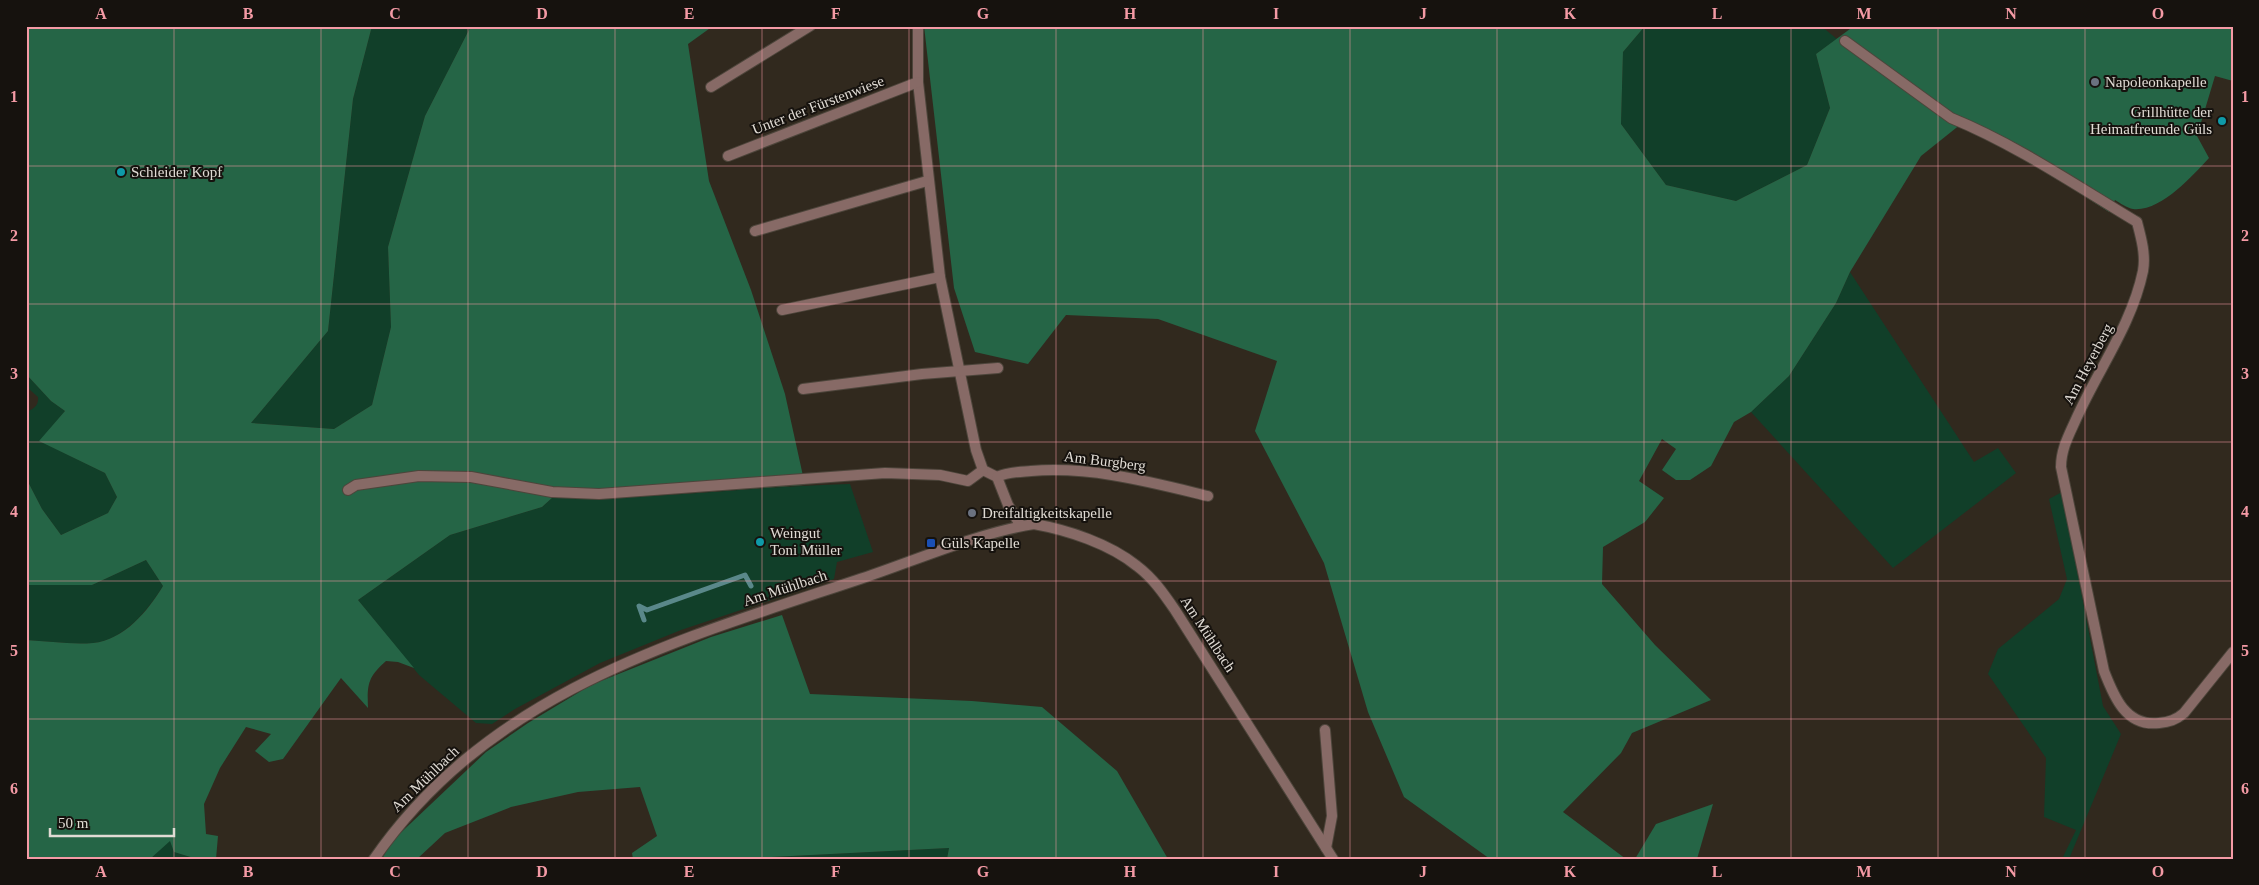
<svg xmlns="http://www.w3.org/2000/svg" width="2259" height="885" viewBox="0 0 2259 885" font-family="'Times New Roman',serif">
<rect width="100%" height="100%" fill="#31291e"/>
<g fill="#113f29">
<path d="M372,26H471L425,116L388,247L391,327L372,405L334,429L251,423L328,331L353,99Z"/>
<path d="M1645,26H1821L1837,39L1816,54L1830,108L1807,165L1736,201L1666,185L1621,124L1623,52Z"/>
<path d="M1850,272L1974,462L1998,448L2016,473L1893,568L1751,412L1789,376L1836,303Z"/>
<path d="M26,374L51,401L65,411L40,441L105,473L117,497L108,513L61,535L42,509L26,478V412C33,409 39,406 38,397L29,389L26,390Z"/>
<path d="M850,484L873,552L837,562L834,579L681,630L600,663L515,709L492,724L476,723L419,675L358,600L450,535L542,507L553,497C652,501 751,486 850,484Z"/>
<path d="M2062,492L2103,706L2121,734L2069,859H2062L2076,830L2044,817L2046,758L1988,674L1998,649L2059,599L2067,579L2049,499Z"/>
<path d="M146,560L163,586C148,610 124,640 93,643C72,645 48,641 26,640V585H92Z"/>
<path d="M170,840L174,852L197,859H150Z"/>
<path d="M949,848L947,859H730Z"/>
</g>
<g fill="#256546">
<path d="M26,26H372L353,99L328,331L251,423L334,429L372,405L391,327L388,247L425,116L471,26H713L688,44L709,181L751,290L785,394L805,485L603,499L553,497L542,507L450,535L358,600L414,668L398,662L386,661C368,677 367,684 368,708L341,678L283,759L269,762L255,751L271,734L246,727L220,768L204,804L206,834L218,836L216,859H197L174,852L170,841L150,859H26V640C48,641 72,645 93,643C124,640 148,611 163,586L146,560L92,585H26V478L42,509L61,535L108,513L117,497L105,473L39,441L65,411L51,401L26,374Z"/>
<path d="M924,26H1645L1623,52L1621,124L1666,185L1736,201L1807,165L1830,108L1816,54L1854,26H2233V81L2215,76L2197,136L2209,158C2192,176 2161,212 2133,209C2127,208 2120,203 2115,200L2109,212L2006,146L1961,124L1921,156L1850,272L1836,303L1789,376L1751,412L1734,422L1711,466L1690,480H1676L1662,470L1676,449L1662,439L1639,481L1664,498L1645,522L1603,547L1602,584L1655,645L1711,700L1632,733L1621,753L1563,812L1626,859H1490L1404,797L1368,712L1324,563L1255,431L1277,361L1158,319L1066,315L1028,364L975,352L954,288Z"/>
<path d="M782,615L810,694L972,701L1042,707L1117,771L1168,859H947L949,848L730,859H633L632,853L657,836L640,787L578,792L511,807L445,833L417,859H382L392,841L486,752L528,723L591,685L711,637Z"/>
<path d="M1713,804L1697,859H1635L1656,824Z"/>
</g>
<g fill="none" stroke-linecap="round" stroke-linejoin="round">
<path stroke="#5a888a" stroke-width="5" d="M644,620L639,606L647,610L745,575L751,586"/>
<defs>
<g id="minor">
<path d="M918,26V82L940,277L976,450L983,470L997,477L1008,505L1021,526"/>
<path d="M1845,41L1951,118C2015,144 2077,186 2137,222C2141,237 2146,255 2143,271C2132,324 2099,368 2077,417C2070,433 2061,448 2061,467L2104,671C2114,697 2126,727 2159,723C2169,722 2176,720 2184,713L2233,652"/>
<path d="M711,87L810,26"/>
<path d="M728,156L918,82"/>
<path d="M755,231L927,181"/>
<path d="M782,310L940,277"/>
<path d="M803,389L922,374L998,368"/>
<path d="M997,477C1007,472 1019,472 1031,471C1091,466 1150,482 1208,496"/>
<path d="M348,490L356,485L419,476L471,477L552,492L599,494L885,473L940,475L968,481L983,470"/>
<path d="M1325,730L1332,816L1326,848"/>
</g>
<path id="tertiary" d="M374,859C490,692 674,641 857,580C912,562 977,533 1034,524C1068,530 1110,544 1137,566C1153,578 1164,594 1175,610L1333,859"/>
</defs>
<use href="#minor" stroke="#4d453b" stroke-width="12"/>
<use href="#tertiary" stroke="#4d453b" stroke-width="12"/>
<use href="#minor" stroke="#876a66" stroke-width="10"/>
<use href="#tertiary" stroke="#876a66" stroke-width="10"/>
</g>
<path fill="none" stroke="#f49aa5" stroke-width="1" stroke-opacity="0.55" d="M174,26V859M321,26V859M468,26V859M615,26V859M762,26V859M909,26V859M1056,26V859M1203,26V859M1350,26V859M1497,26V859M1644,26V859M1791,26V859M1938,26V859M2085,26V859M26,166H2233M26,304H2233M26,442H2233M26,581H2233M26,719H2233"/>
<g fill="#6b7280" stroke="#16120e" stroke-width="2">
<circle cx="2095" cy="82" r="5"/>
<circle cx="972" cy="513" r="5"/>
</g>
<g fill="#0f9aa8" stroke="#16120e" stroke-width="2">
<circle cx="2222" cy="121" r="5"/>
<circle cx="121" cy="172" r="5"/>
<circle cx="760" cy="542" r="5"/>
</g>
<rect fill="#1a4fb4" stroke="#16120e" stroke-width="2" x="926" y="538" width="10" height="10" rx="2.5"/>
<g text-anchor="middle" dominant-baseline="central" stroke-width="4" stroke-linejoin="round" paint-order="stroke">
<g font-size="15" fill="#e0dbd4" stroke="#16120e" text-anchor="start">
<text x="2105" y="82">Napoleonkapelle</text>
<text x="2212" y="112" text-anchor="end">Grillhütte der<tspan x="2212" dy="17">Heimatfreunde Güls</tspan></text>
<text x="131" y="172">Schleider Kopf</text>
<text x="982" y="513">Dreifaltigkeitskapelle</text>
<text x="770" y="533">Weingut<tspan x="770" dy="17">Toni Müller</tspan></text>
<text x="941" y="543">Güls Kapelle</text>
</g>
<g font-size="15" fill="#e0dbd4" stroke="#16120e">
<text transform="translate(818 105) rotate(-21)">Unter der Fürstenwiese</text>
<text transform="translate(2088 364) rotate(-62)">Am Heyerberg</text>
<text transform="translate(1105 461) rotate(7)">Am Burgberg</text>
<text transform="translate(785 588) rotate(-18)">Am Mühlbach</text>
<text transform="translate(1208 634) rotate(57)">Am Mühlbach</text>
<text transform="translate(425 779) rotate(-44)">Am Mühlbach</text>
</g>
</g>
<rect width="2259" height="885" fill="none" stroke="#16120e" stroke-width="55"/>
<path d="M50 828v8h124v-8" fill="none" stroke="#e0dbd4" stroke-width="2.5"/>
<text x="58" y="828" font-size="15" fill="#e0dbd4" stroke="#16120e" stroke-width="4" paint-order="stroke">50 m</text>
<rect x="28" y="28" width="2204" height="830" fill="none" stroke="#f49aa5" stroke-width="2"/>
<g font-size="16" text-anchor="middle" font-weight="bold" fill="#f49aa5">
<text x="101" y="19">A</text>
<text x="248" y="19">B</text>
<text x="395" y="19">C</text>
<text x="542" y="19">D</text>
<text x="689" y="19">E</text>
<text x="836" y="19">F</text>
<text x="983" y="19">G</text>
<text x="1130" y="19">H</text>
<text x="1276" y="19">I</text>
<text x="1423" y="19">J</text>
<text x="1570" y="19">K</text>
<text x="1717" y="19">L</text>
<text x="1864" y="19">M</text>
<text x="2011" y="19">N</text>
<text x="2158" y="19">O</text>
<text x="14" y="102">1</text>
<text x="2245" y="102">1</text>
<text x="14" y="241">2</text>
<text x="2245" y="241">2</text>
<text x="14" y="379">3</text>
<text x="2245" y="379">3</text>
<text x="14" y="517">4</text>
<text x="2245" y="517">4</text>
<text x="14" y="656">5</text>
<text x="2245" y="656">5</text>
<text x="14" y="794">6</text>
<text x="2245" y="794">6</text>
<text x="101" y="877">A</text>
<text x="248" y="877">B</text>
<text x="395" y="877">C</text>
<text x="542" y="877">D</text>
<text x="689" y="877">E</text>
<text x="836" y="877">F</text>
<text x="983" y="877">G</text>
<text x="1130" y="877">H</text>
<text x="1276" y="877">I</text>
<text x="1423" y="877">J</text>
<text x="1570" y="877">K</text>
<text x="1717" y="877">L</text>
<text x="1864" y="877">M</text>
<text x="2011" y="877">N</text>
<text x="2158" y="877">O</text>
</g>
</svg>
